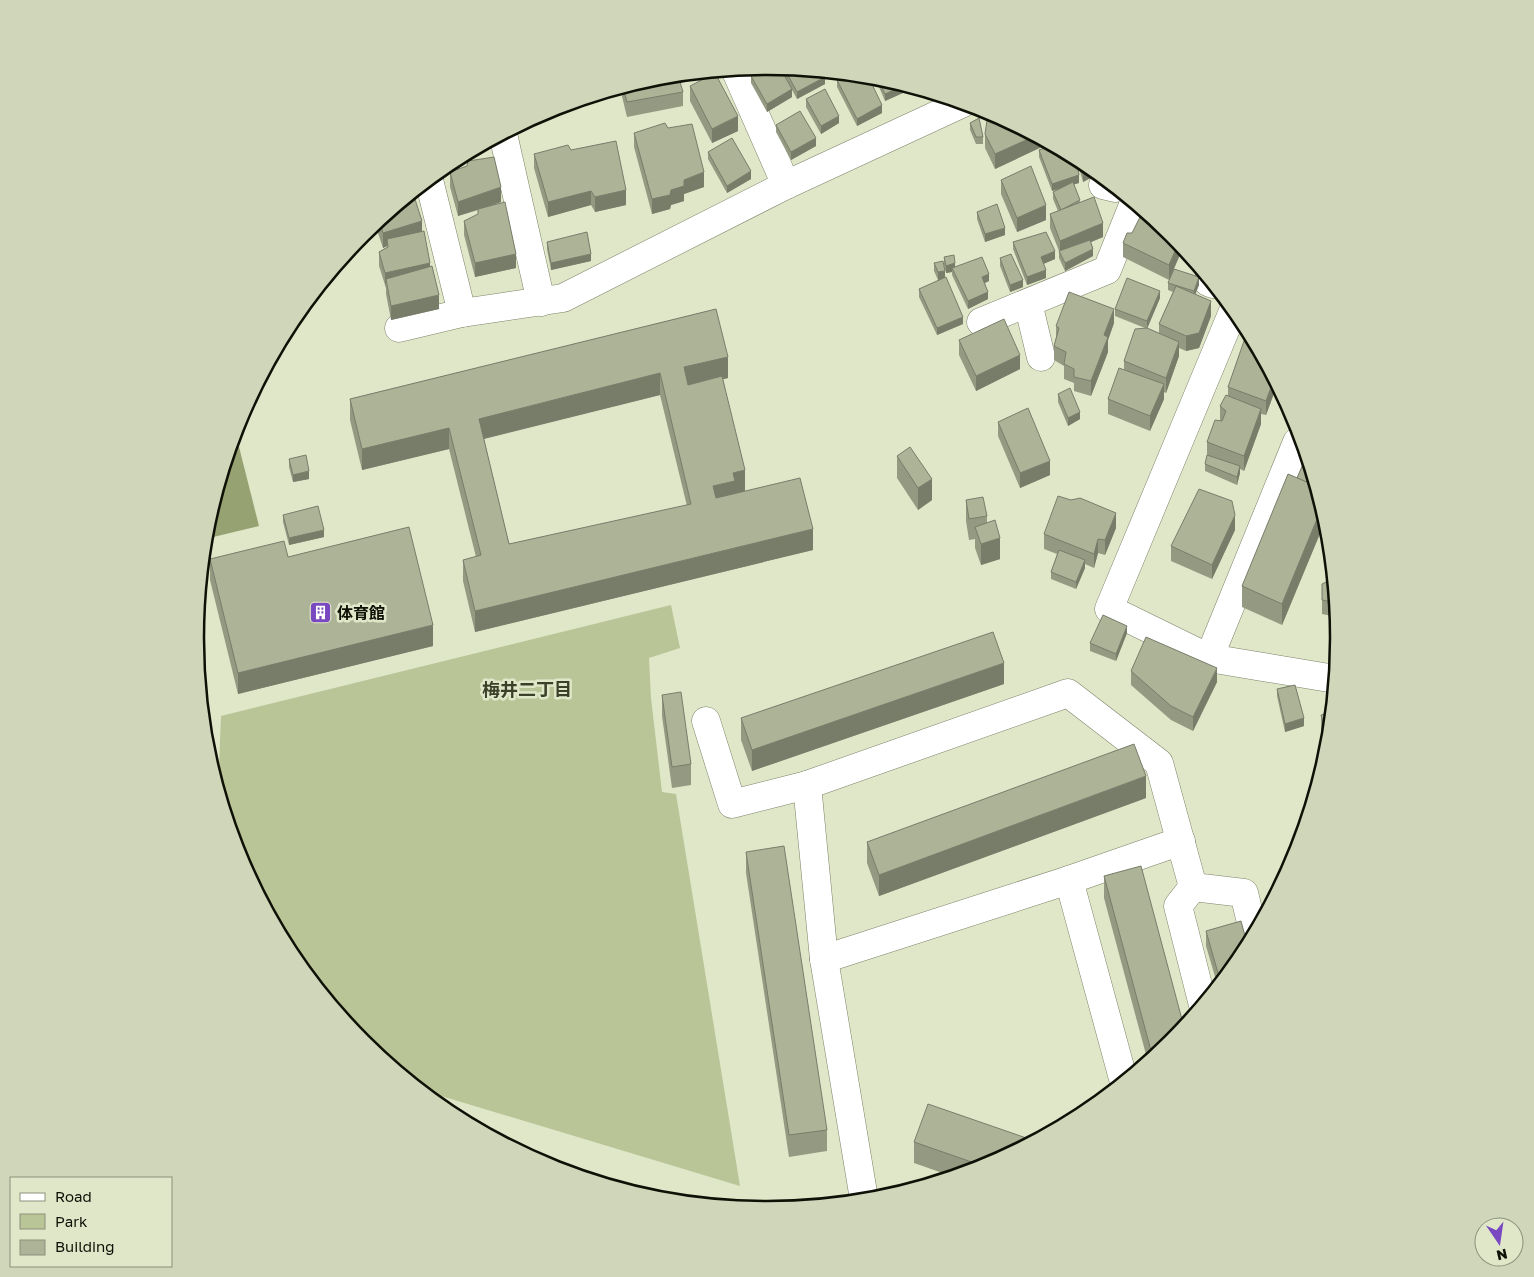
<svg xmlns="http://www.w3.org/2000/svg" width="1534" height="1277" viewBox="0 0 1534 1277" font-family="'Golos Text','Noto Sans JP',sans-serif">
<rect width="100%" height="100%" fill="#e0e7c9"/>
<path fill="#b9c497" d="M671,605L680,648L649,658L651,698L662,792L676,794L740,1186L418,1089L362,1043L291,956L238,857L218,790L221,716Z"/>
<path fill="#97a272" d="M235,431L259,526L205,539L206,527Z"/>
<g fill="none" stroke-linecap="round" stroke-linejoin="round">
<defs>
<g id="minor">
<path d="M735,69L786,185"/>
<path d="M503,134L541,302"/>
<path d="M429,180L462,313"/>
<path d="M1103,185L1116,188"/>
<path d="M1208,282L1213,284"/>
<path d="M1028,303L1041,357"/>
<path d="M1234,309L1109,609L1209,658L1335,679"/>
<path d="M981,322L1107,270L1134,203"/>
<path d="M399,328L462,313L563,298L786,185L963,103"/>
<path d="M1209,658L1297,442"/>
<path d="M706,721L732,804L807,785"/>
<path d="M1069,880L1124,1082"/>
<path d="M1193,887L1178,906L1203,1005"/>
<path d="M824,959L1069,880L1181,841"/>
<path d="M869,1201L864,1199L824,959L807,785L1068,693L1159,763L1193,887L1244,893L1254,935"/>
</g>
</defs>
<use href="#minor" stroke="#7b8267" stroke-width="29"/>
<use href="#minor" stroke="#fff" stroke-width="28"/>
</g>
<g fill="#949a82" fill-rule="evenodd">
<path d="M784,68L825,84L797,99L792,90V97L767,112L751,83V76L784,75Z"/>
<path d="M656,77L683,92V106L627,117L620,88Z"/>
<path d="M876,77H879L914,88L885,101L876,80Z"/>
<path d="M837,80L882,113L857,126L837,87Z"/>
<path d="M690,86L738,131L712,143L690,101Z"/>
<path d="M806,99L839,123L821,134L806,107Z"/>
<path d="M970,123L983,137V144H976L970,130Z"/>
<path d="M776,125L816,146L791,160L776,132Z"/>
<path d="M634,133L704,187L684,194V201L671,205L670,209L652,214L634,147Z"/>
<path d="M985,134L1048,143V144L995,169L985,148Z"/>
<path d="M1052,145L1096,172V175L1083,182L1079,168V164L1077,165L1079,183L1074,184L1080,202L1103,237L1091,242L1093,256L1065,271L1059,258V251L1050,228V214L1058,211L1053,199V192L1058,189L1052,191L1039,157V150Z"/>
<path d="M571,150L626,205L595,212L591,205L548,217L534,168V154Z"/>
<path d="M708,152L751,179L727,193L708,159Z"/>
<path d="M450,172L501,202L487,207L516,268L475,277L464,235V221L478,215V210L458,216L450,187Z"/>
<path d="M1001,180L1046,220L1017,232L1001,194Z"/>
<path d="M413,193L430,266L439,309L391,320L386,294V288L379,266V252L387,247V246L383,248L375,224Z"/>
<path d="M977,212L1005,235L985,242L977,219Z"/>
<path d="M547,242L591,261L551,270L547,249Z"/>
<path d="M1013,242L1055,259L1043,264L1046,278L1027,285L1013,249Z"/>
<path d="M1123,243L1182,246V250L1169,280L1123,257Z"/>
<path d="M944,257L955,266L989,281L985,283L988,299L968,309L952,275V272L946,273L944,265Z"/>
<path d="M1000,258L1023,287L1010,292L1000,266Z"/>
<path d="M934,263L945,278L963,324L937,335L919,297V289L943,278L938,280L934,271Z"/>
<path d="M1168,283L1199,285L1195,294L1211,316L1199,348L1186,351L1179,348V356L1166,393L1164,392V399L1150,431L1108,414V399L1124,370V361L1145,328L1115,316V309L1160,298L1147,328L1159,333V324L1173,292L1168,290Z"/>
<path d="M716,309L728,378L723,379L745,491L813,550L475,632L463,581V560L476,557L449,449L362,470L350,420V399ZM660,395L687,506L509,544L484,439Z"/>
<path d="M1114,323L1108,340V352L1091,396L1074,391V383L1064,379V366L1054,360V346L1056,338V326Z"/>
<path d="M1248,330L1277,385L1266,415L1261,414V424L1244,471L1240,469V473L1237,485L1205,471V464L1207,456V442L1220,421V406L1228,396V387L1246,342V334Z"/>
<path d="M959,340L1020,369L976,391L959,355Z"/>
<path d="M1058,394L1080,419L1068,426L1058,402Z"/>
<path d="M998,422L1050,475L1020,488L998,436Z"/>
<path d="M1307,455L1326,519L1282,625L1242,607V586L1297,478Z"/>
<path d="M897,456L932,500L918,510L897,478Z"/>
<path d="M289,459L309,479L293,482L289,467Z"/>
<path d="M966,500L987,516V523L1000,559L981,565L975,548V539L969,540L966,521Z"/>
<path d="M283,515L324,537L289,545L283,522Z"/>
<path d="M1116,528L1105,555L1098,553L1094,568L1085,564V568L1076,589L1051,579V572L1057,554L1044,549V534Z"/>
<path d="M1235,530L1212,579L1171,561V546Z"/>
<path d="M288,557L433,646L238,694L210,580V559Z"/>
<path d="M1332,569L1339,632H1334L1332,616L1322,614V584L1328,581Z"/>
<path d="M1127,633L1116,661L1090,651V643Z"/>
<path d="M1131,671L1217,682L1193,731L1171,720L1131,685Z"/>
<path d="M1004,684L752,771L741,740V718Z"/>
<path d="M1277,689L1304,726L1285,732L1277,696Z"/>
<path d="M662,695L691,764V785L672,788L662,716Z"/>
<path d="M1332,712L1328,750L1327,755L1321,729V715Z"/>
<path d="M1146,798L879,896L867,863V842Z"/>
<path d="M746,852L827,1130V1151L789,1157L746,873Z"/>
<path d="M1104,876L1171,1043L1148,1062L1104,898Z"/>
<path d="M1206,931L1243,957L1218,987L1206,946Z"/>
<path d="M1035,1141L986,1167L954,1177L914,1163V1142Z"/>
</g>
<g fill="#787d6a">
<path d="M825,77V84L797,99V92Z"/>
<path d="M905,85L914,88L885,101V94Z"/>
<path d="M792,89V97L767,112V104Z"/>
<path d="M882,105V113L857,126V119Z"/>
<path d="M738,116V131L712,143V129Z"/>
<path d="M839,116V123L821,134V126Z"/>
<path d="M1035,136L1048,143V144L995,169V154Z"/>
<path d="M816,138V146L791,160V152Z"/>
<path d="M489,141V149L464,155Z"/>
<path d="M1076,158L1082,161H1079V164L1076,166Z"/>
<path d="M1093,169L1096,172V175L1083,182V174Z"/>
<path d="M751,171V179L727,193V186Z"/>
<path d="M704,172V187L684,194V201L671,205L670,209L652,214V199L671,190L684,180Z"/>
<path d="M1079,175V183L1052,191V184Z"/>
<path d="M501,187V202L458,216V202Z"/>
<path d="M626,190V205L595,212V197Z"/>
<path d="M591,191V205L548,217V202Z"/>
<path d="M1046,205V220L1017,232V218Z"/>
<path d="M422,221V236L387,239V246L383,248V233Z"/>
<path d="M1103,223V237L1060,255V241Z"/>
<path d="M1005,228V235L985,242V234Z"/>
<path d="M1179,242L1182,246V250L1169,280V265Z"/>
<path d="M1093,249V256L1065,271V263Z"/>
<path d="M1055,251V259L1041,265V257Z"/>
<path d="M516,254V268L475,277V263Z"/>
<path d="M591,254V261L551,270V263Z"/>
<path d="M430,263V277L386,279L385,288V273Z"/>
<path d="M955,263V271L952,268V272L946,273V266Z"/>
<path d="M1046,270V278L1027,285V277Z"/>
<path d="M945,271V278L938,280V272Z"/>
<path d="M989,274V281L982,284V277Z"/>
<path d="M1199,277V285L1194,298V291Z"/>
<path d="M1023,280V287L1010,292V285Z"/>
<path d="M1160,291V298L1147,329V321Z"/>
<path d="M988,292V299L968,309V301Z"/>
<path d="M439,295V309L391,320V306Z"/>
<path d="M1211,301V316L1199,348L1186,351V336Z"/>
<path d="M1114,309V323L1108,340V352L1091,396V381L1104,335Z"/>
<path d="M963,317V324L937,335V328Z"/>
<path d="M1179,342V356L1166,393V378Z"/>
<path d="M1020,355V369L976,391V376Z"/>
<path d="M728,357V378L684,389V367Z"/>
<path d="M660,373V395L479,440V419Z"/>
<path d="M1274,379L1277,385L1266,415V401Z"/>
<path d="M1164,384V399L1150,431V416Z"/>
<path d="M1261,409V424L1244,471V456Z"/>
<path d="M1080,412V419L1068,426V418Z"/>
<path d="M449,428V449L362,470V449Z"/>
<path d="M1050,461V475L1020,488V473Z"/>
<path d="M1240,466V473L1237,485V477Z"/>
<path d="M745,470V492L713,507V486L733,473Z"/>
<path d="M309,471V479L293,482V475Z"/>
<path d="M932,479V500L918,510V488Z"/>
<path d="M1322,507L1326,519L1282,625V604Z"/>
<path d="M1116,513V528L1105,555V540Z"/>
<path d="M1235,515V530L1212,579V565Z"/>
<path d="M813,529V550L475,632V611Z"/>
<path d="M324,530V537L289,545V538Z"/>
<path d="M1000,538V559L981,565V544Z"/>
<path d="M1098,539V553L1094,568V554Z"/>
<path d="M1085,560V568L1076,589V582Z"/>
<path d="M433,625V646L238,694V673Z"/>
<path d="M1127,626V633L1116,661V654Z"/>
<path d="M1004,663V684L752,771V750Z"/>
<path d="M1217,668V682L1193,731V717Z"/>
<path d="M1304,718V726L1285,732V724Z"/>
<path d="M1146,776V798L879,896V875Z"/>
<path d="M1232,969L1218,987V973Z"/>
</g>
<g fill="#acb397" stroke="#787d6a" fill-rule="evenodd">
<path d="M768,66L780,68L792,89L767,104L751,76Z"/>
<path d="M784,68L823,72L825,77L797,92Z"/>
<path d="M715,73L738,116L712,129L690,86Z"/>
<path d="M847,74L868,76L882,105L857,119L837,80Z"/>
<path d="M678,75L683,92L627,102L623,87L656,77Z"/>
<path d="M877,77H879L905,85L885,94Z"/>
<path d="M825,89L839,116L821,126L806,99Z"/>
<path d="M800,111L816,138L791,152L776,125Z"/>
<path d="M997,116L1035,136L995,154L985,134L987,120Z"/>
<path d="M979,118L983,137H976L970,123Z"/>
<path d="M665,123L668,128L692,124L704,172L684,180V186L671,190L670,195L652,199L634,133Z"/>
<path d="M732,138L751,171L727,186L708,152Z"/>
<path d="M616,141L626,190L595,197L591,191L548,202L534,154L568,145L571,150Z"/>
<path d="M1052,145L1076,158L1079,175L1052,184L1039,150Z"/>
<path d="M494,157L501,187L458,202L450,172L467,166L468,161Z"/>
<path d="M1080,160L1085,163L1093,169L1083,174L1079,161Z"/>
<path d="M1031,166L1046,205L1017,218L1001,180Z"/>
<path d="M1073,182L1080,200L1061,210L1053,192Z"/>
<path d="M413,193L422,221L383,233L379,220Z"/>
<path d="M1094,197L1103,223L1060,241L1050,214Z"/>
<path d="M505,202L516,254L475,263L464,221L478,214V209Z"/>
<path d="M997,204L1005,228L985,234L977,212Z"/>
<path d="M1140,217L1163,227L1172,234L1179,242L1169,265L1123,243L1127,233H1132Z"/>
<path d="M424,231L430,263L385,273L379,252L388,247L387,239Z"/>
<path d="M587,232L591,254L551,263L547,242Z"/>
<path d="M1046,232L1055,251L1041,257L1046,270L1027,277L1013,242Z"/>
<path d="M1090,240L1093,249L1065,263L1059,251Z"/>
<path d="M1011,254L1023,280L1010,285L1000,258Z"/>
<path d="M954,255L955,263L946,266L944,257Z"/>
<path d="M982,257L989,274L982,277L988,292L968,301L952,268Z"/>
<path d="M943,261L945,271L938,272L934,263Z"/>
<path d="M432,266L439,295L391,306L386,279Z"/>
<path d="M1174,269L1199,277L1194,291L1168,283Z"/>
<path d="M946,277L963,317L937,328L919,289Z"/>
<path d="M1127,278L1160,291L1147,321L1115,309Z"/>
<path d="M1176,286L1211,301L1199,333L1186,336L1159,324Z"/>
<path d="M1069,292L1114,309L1104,335L1108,337L1091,381L1074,377V369L1064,364L1066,352L1054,346L1059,328L1056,326Z"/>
<path d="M716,309L728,357L684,367L688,385L722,376L745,470L733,473L735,481L713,486L716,498L800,478L813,529L475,611L463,560L481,555L449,428L362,449L350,399ZM660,373L691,504L509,544L479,419Z"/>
<path d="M1004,319L1020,355L976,376L959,340Z"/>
<path d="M1147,328L1179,342L1166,378L1124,361L1135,329Z"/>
<path d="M1248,330L1251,336L1246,334Z"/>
<path d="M1244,341L1256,345L1274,379L1266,401L1228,387Z"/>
<path d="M1119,368L1164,384L1150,416L1108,399Z"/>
<path d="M1070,388L1080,412L1068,418L1058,394Z"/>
<path d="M1226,395L1261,409L1244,456L1207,442L1215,420L1222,421L1226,411L1220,406Z"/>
<path d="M1028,408L1050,461L1020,473L998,422Z"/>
<path d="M910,447L932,479L918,488L897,456Z"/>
<path d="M306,455L309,471L293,475L289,459Z"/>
<path d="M1207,455L1240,466L1237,477L1205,464Z"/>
<path d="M1307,455L1316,486L1297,478Z"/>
<path d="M1288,474L1316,486L1322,507L1282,604L1242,586Z"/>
<path d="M1199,489L1232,501L1235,515L1212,565L1171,546Z"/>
<path d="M1058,496L1071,500L1080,498L1116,513L1105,540L1098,539L1094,554L1044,534Z"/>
<path d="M983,497L987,516L969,519L966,500Z"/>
<path d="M318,506L324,530L289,538L283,515Z"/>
<path d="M995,520L1000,538L981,544L975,527Z"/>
<path d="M409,527L433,625L238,673L210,559L284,541L288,557Z"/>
<path d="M1059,550L1085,560L1076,582L1051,572Z"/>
<path d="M1330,569H1332L1337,617L1334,618L1332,602L1322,600V584L1328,581Z"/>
<path d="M1103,615L1127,626L1116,654L1090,643Z"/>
<path d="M993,632L1004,663L752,750L741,718Z"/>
<path d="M1146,637L1217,668L1193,717L1171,706L1131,671Z"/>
<path d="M1295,685L1304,718L1285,724L1277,689Z"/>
<path d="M681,692L691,764L672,767L662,695Z"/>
<path d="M1332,712L1329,747L1321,715Z"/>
<path d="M1134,744L1146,776L879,875L867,842Z"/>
<path d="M784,846L827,1130L789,1135L746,852Z"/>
<path d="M1141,866L1184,1027L1171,1043L1153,1058L1104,876Z"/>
<path d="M1241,921L1248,947L1243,957L1232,969L1218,973L1206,931Z"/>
<path d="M928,1104L1035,1141L986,1167L914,1142Z"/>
</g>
<defs>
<symbol id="building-square" viewBox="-11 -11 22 22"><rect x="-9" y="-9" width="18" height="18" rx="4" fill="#7948c0" stroke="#e0e7c9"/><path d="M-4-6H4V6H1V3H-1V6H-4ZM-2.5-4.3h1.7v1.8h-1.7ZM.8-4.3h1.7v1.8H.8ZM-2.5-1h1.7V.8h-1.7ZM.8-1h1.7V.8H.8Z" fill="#fff"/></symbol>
</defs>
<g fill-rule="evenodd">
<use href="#building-square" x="308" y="600" width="25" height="25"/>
</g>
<g text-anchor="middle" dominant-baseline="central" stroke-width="5" stroke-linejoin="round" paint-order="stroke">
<g font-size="16" font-weight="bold" fill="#0f1107" stroke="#e0e7c9" text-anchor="start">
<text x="337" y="613">体育館</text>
</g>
<g font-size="18" font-weight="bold" fill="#3b4129" stroke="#e0e7c9">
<text x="527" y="689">梅井二丁目</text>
</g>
</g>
<path d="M0 0H1534V1277H0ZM204 638a563 563 0 1 1 1126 0a563 563 0 1 1-1126 0Z" fill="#cfd6b9" fill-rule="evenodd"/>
<path fill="none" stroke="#0f1107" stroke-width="2.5" d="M204 638a563 563 0 1 1 1126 0a563 563 0 1 1-1126 0Z"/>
<rect x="10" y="1177" width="162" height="90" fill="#e0e7c9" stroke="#8c917b"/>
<rect x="20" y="1193" width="25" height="8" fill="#ffffff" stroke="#8c917b"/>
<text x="55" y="1202" font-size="15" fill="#0f1107">Road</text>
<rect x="20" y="1214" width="25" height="15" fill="#b9c497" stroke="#8c917b"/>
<text x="55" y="1227" font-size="15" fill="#0f1107">Park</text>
<rect x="20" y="1240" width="25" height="15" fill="#acb397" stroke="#8c917b"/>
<text x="55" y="1252" font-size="15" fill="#0f1107">Building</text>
<g transform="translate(1499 1242) rotate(167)"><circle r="24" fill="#e0e7c9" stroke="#8c917b"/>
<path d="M0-4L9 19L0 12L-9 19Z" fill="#7948c0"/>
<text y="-8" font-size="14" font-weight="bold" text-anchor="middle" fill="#0f1107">N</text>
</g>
</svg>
